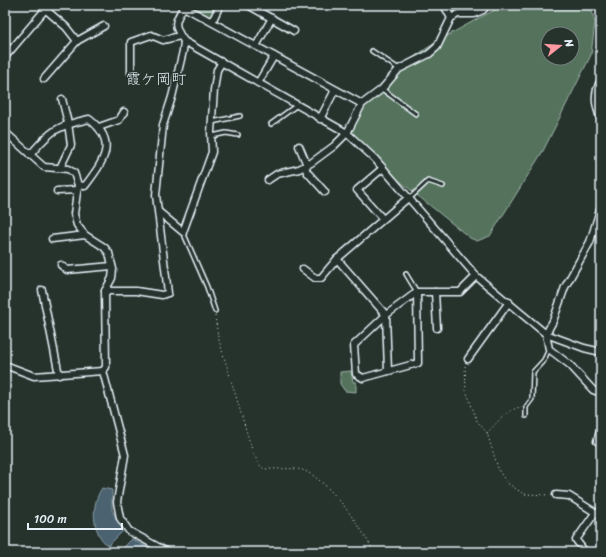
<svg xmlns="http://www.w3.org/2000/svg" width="606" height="557" viewBox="0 0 606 557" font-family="Sriracha,'Klee One',sans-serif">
<rect width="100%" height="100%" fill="#26332d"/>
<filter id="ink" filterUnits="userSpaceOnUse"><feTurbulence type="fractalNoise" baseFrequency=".025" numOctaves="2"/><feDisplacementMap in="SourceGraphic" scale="8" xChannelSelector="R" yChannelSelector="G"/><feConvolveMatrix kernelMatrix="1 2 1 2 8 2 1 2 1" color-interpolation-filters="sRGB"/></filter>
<g filter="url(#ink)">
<g fill="#54735c" stroke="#9eb2aa" fill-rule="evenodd">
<path d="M190,5H219L212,16L209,17L192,8Z"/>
<path d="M506,5H590L595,22L591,55L543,151L490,236L477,241L470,238L359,148C357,145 353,141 352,137C350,129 355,121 359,115C380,77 416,54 452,33C470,23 487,13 506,5ZM548,34H572V58H548Z"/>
<path d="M351,371L353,382H356V392L345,391L340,384V372Z"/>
</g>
<g fill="#4b636f" stroke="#8a9ca6">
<path d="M102,488L112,490V510L123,531L108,546C92,533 90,506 102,488Z"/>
<path d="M132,539L156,552H122L123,548Z"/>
</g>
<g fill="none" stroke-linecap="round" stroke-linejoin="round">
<defs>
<g id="service">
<path d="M372,51L399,69"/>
<path d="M382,89L416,114"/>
<path d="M212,122L240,116"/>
<path d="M271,124L297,105"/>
<path d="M212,136L226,133L238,135"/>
<path d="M409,199L428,181L443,186"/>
<path d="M183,232L207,287L215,311"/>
<path d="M406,274L417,292"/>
<path d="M526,416V407L532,399L533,372L544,360L549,349"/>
</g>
<g id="minor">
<path d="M185,5C175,21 172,24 184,41L347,133L375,159L476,276L546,334L584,348L601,352"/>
<path d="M248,5L294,31"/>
<path d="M444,5L451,18"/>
<path d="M184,7L362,104"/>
<path d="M45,9L66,27L77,41L104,26"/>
<path d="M212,22L220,5"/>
<path d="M256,46L272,18"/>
<path d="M5,57L49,5"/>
<path d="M131,73V42L151,35L163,40L180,36"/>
<path d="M44,79L77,41"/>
<path d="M601,80C593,94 595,105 601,120"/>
<path d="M258,83L274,56"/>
<path d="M320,119L335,90"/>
<path d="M99,127L119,120L124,112"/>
<path d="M5,132L44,167L68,169L74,173L78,185L74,214L77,225L85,235L104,247L109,253L113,269L112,278L105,291L106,367L103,371L125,455L117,502L120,518L129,531L167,552"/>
<path d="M299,146L307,165"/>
<path d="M30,155C51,130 57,126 89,119C119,142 103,162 85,186L78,185"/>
<path d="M305,166L307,172L325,192"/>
<path d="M60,168L71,145L68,123L62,99"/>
<path d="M268,180L277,174L299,169L311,163L334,146L347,133L362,104L382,89L399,69L429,54L437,47L451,18L458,14H474L483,10L487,5"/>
<path d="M57,191L77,190"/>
<path d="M601,207L590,242L565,287L553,321L546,334L549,349L570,365L593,390L601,393"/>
<path d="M159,212L183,232L212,152L211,132L214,90L217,70L222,62"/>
<path d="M383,219L357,190L383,168"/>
<path d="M52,239L85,235"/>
<path d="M337,259L386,315L388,371"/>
<path d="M61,265L67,270L112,266"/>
<path d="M303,269L315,278H321L337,259L408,198"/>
<path d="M42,290L59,375"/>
<path d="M105,291H136L162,295L168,293L156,195L163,125L172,97L183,51L184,41"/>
<path d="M417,292L418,363L363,378L356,374L354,345L386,315L417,292H460L476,276"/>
<path d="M435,292L437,328"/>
<path d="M468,359L509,302"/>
<path d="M5,365L34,376L103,371"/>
<path d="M601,428L597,441L601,444"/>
<path d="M556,495L569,496L601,516"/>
<path d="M522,552H552"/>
<path d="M585,552L576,540L595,513"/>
</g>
</defs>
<use href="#service" stroke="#e8f1f8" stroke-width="6"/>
<use href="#minor" stroke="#e8f1f8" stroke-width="9"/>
<g stroke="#e8f1f8" stroke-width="1" stroke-dasharray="1 3" stroke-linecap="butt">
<path d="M215,316L218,337L253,453C256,457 258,465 263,468C267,471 294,466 305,471C331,483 361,527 374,552"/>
<path d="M465,366L466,390L477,421L487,433L499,471L507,483L524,494L549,495"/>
<path d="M487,433C496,424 508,408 522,407"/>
</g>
<use href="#service" stroke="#26332d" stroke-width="3"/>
<use href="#minor" stroke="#26332d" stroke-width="6"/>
</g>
</g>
<g text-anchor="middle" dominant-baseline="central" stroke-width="3.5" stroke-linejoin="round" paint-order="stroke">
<g font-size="15" fill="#e8f1f8" stroke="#26332d">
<text x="156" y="79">霞ケ岡町</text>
</g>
</g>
<rect width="606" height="557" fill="none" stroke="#26332d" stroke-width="20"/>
<rect x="10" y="10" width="586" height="537" fill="none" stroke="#e8f1f8" stroke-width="1.5" filter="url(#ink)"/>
<g transform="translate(560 46) rotate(73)"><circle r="19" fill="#26332d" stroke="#747f7e"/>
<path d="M0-3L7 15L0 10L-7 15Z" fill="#ff9aa2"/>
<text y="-6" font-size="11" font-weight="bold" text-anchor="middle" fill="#e8f1f8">N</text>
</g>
<path d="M28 523v6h94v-6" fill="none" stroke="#e8f1f8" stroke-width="2"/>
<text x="34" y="523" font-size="12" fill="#e8f1f8" stroke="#26332d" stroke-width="3" paint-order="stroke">100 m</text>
</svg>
